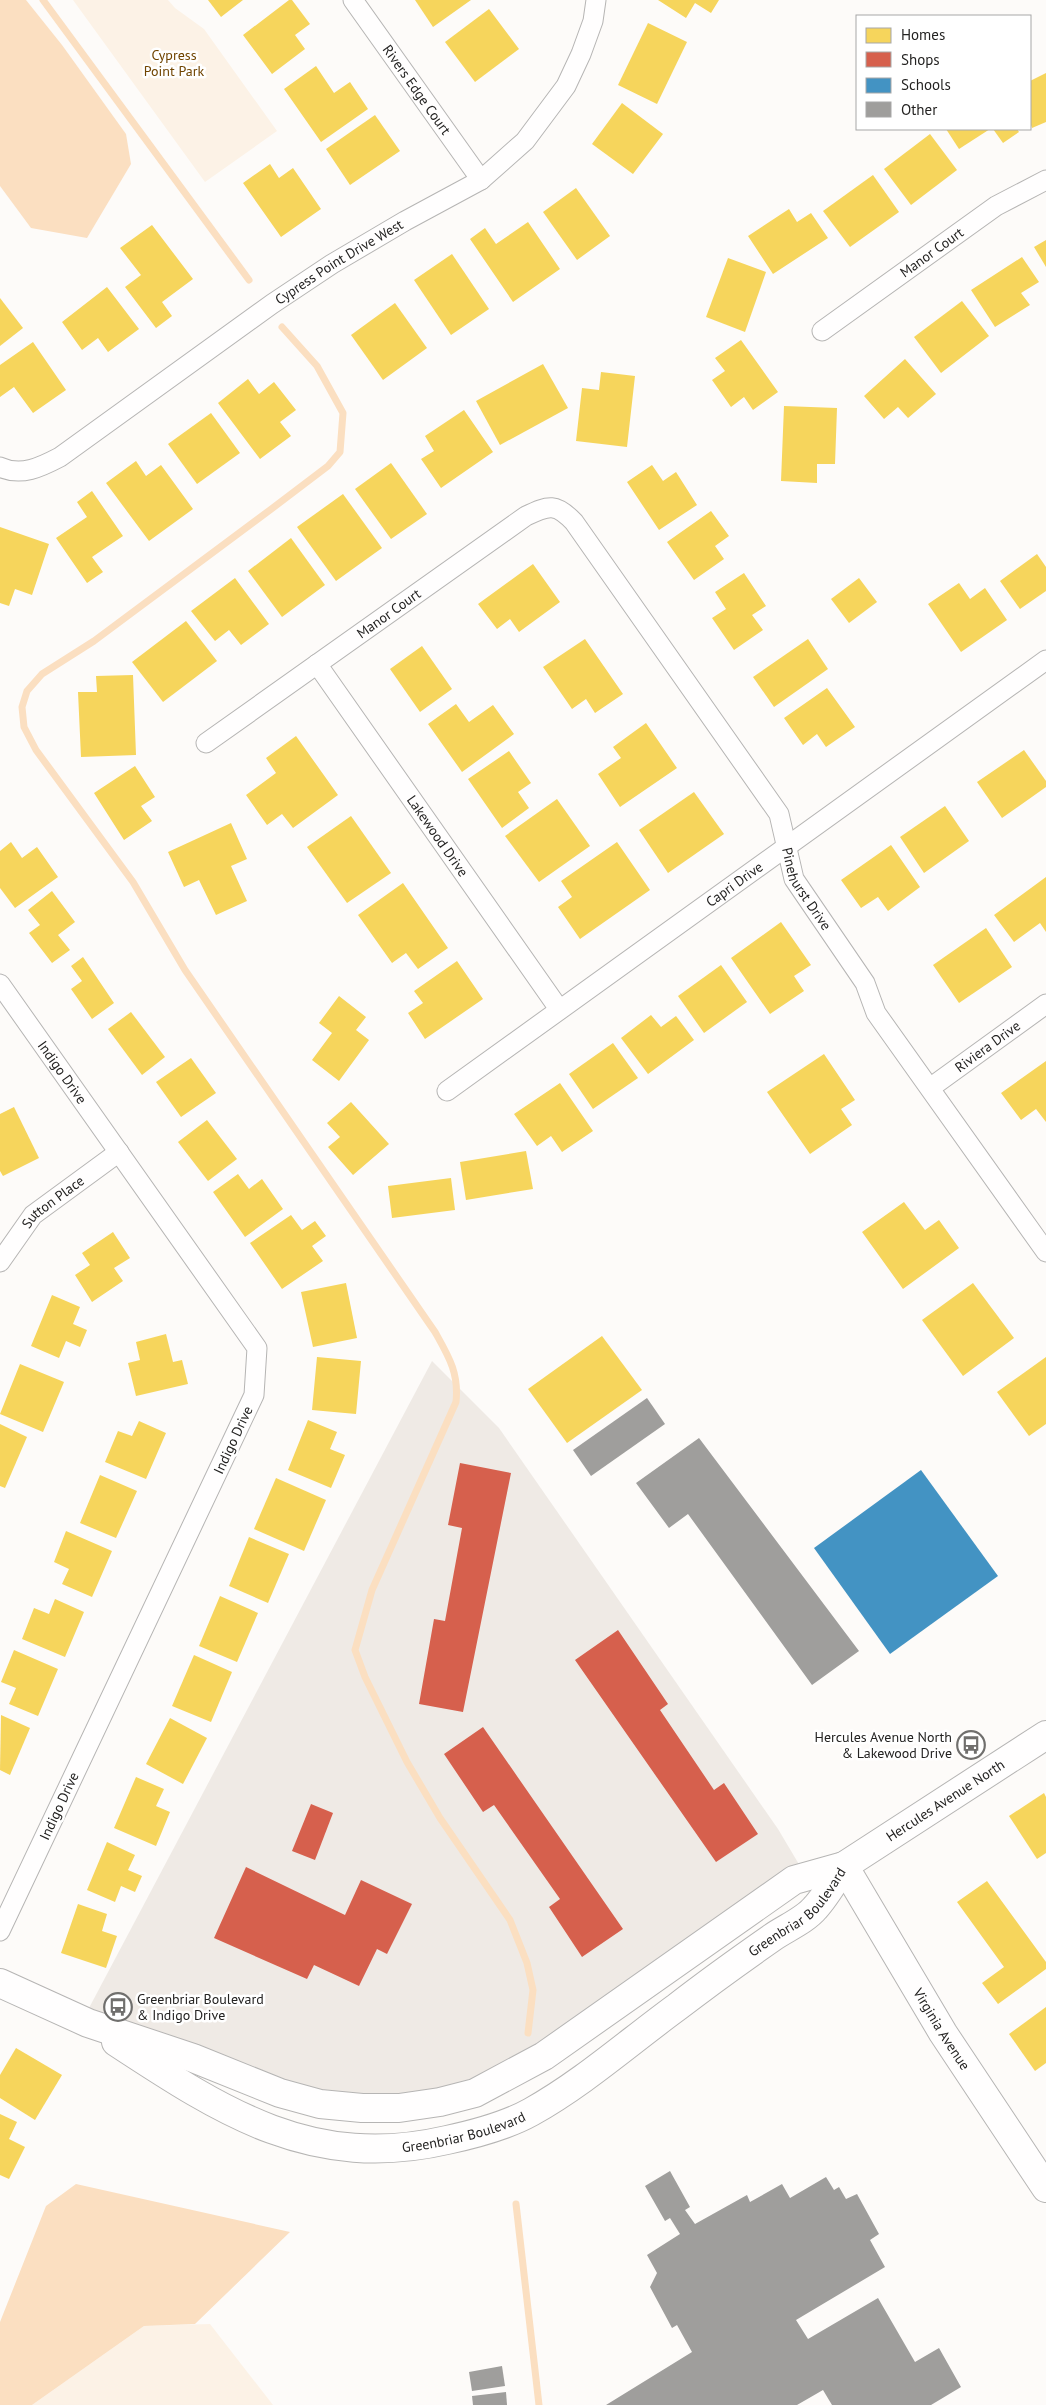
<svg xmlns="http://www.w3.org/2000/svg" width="1046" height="2405" viewBox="0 0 1046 2405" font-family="'PT Sans',sans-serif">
<rect width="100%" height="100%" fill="#fdfbf9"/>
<path fill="#efeae5" d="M432,1361L499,1428L778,1829L800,1866L537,2046L471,2081L438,2090L399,2095L364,2096L325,2091L286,2081L95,2012L89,2008Z"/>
<g fill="#fcf2e6">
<path d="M73,0H168L175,8L204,29L277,131L205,182Z"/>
<path d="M210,2324L273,2405H32L144,2326Z"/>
</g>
<g fill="#fbdfc1">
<path d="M0,0H26L62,45L126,134L131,164L87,238L31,228L0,186Z"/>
<path d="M76,2184L290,2232L195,2324L144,2326L32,2405H0V2322L46,2206Z"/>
</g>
<g fill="#f6d55c">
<path d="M208,0H243L221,17Z"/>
<path d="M289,0H292L310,24L295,35L305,49L272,74L243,35Z"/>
<path d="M415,0H471L433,27Z"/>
<path d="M658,0H719L711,13L695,3L686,18Z"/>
<path d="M489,9L519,49L475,82L445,42Z"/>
<path d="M648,23L687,42L657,104L618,85Z"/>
<path d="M316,66L334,93L350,82L368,109L321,142L284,89Z"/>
<path d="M1046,73V122L1032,128L1030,122V81Z"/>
<path d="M622,103L663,134L633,174L592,144Z"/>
<path d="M375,115L400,151L350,185L326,149Z"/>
<path d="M946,129H990L959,149Z"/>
<path d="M993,129H1017L1019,132L1003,143Z"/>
<path d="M930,134L957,170L911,205L884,169Z"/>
<path d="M270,164L279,178L293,168L321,209L281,237L243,183Z"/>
<path d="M873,175L899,212L850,247L823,211Z"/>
<path d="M576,188L610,236L577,260L543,212Z"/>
<path d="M789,209L797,222L811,213L828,238L773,274L748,236Z"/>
<path d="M528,222L560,269L513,302L470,239L485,228L496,244Z"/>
<path d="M152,225L193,279L162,302L172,316L156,328L125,287L141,275L120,248Z"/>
<path d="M1046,240V267L1034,247Z"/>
<path d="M452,254L489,309L451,335L414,280Z"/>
<path d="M1022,257L1039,282L1021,293L1030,305L995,327L971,290Z"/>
<path d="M728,258L766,272L745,332L706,317Z"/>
<path d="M107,287L139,329L108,352L98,338L82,350L62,322Z"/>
<path d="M0,298L23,328L0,346Z"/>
<path d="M962,301L989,336L941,373L914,337Z"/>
<path d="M395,303L427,348L383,380L351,335Z"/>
<path d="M741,340L778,392L753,410L744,397L731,407L712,380L725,371L715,358Z"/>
<path d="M33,342L66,390L33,413L14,387L0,397V365Z"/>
<path d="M905,359L936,394L908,418L898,407L884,419L864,396Z"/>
<path d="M543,364L568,408L500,445L476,401Z"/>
<path d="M601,372L635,376L627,447L576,441L582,388L599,390Z"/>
<path d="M248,379L259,394L274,382L296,410L280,422L291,436L260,459L218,403Z"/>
<path d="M784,406L837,408L835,464H817V483L781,481Z"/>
<path d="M464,410L493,452L441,488L421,459L434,451L425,436Z"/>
<path d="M211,413L240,453L197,484L168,444Z"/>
<path d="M136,461L146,476L161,465L193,509L149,541L106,483Z"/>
<path d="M391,463L427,514L391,539L355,489Z"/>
<path d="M652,465L663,481L676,472L697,505L659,530L627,482Z"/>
<path d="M92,491L123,536L92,557L103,572L87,583L56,538L87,517L77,502Z"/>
<path d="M343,494L382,548L336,581L297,527Z"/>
<path d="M711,511L729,536L715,546L724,559L694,580L667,542Z"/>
<path d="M0,527L49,544L32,595L15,589L9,606L0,603Z"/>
<path d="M291,538L325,585L282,617L248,571Z"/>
<path d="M1037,554L1046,567V591L1020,609L1000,581Z"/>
<path d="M533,564L560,602L519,632L510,619L497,629L478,604Z"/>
<path d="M744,573L766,606L752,615L763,630L734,650L712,618L726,609L715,592Z"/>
<path d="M235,578L269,624L241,645L229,630L215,641L191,611Z"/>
<path d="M859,578L877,602L849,623L831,599Z"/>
<path d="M959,583L970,599L985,588L1007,620L961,652L928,604Z"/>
<path d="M186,621L217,661L163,702L132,662Z"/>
<path d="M585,639L623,694L595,713L586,699L572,709L543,667Z"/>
<path d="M808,639L828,669L774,707L753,677Z"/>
<path d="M422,646L452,689L420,712L390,669Z"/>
<path d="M133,675L136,755L81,757L78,692H97L96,676Z"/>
<path d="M827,688L855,727L826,747L817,734L803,745L784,718Z"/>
<path d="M456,704L469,722L493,705L514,734L462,772L428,724Z"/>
<path d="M646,723L677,768L620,807L598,774L621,758L613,747Z"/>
<path d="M296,736L338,795L293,828L282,814L267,825L246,795L276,773L266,758Z"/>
<path d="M1024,750L1046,781V787L1002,818L977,782Z"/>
<path d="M509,751L531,783L518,792L529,808L502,828L468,779Z"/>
<path d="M135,766L155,797L141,806L152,821L124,840L94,793Z"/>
<path d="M694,792L724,834L668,873L639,830Z"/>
<path d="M557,799L590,846L539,882L505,836Z"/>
<path d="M945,806L969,841L924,873L900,837Z"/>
<path d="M351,816L391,873L347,903L307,847Z"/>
<path d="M231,823L247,859L231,866L247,901L216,915L199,880L184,887L168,852Z"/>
<path d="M11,842L22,858L37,847L58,877L15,908L0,888V851Z"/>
<path d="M617,842L650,890L580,939L558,907L572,897L561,881Z"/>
<path d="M891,845L920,887L888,911L878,897L861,908L841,880Z"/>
<path d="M1046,877V932L1040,923L1014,942L994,915Z"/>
<path d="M403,883L448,948L418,969L406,953L392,963L358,915Z"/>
<path d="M52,891L75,922L58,935L70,950L52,963L29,933L40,925L28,910Z"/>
<path d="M781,922L811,965L794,976L804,991L770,1014L731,958Z"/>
<path d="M986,928L1012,967L959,1003L933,965Z"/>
<path d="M83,957L114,1003L92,1019L71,989L82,981L71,966Z"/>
<path d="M457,961L483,999L425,1039L408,1013L423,1003L414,991Z"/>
<path d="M721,965L747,1002L704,1033L678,996Z"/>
<path d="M339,996L366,1017L356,1030L369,1040L339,1081L312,1060L332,1033L319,1023Z"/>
<path d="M131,1012L165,1057L142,1075L108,1029Z"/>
<path d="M651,1015L661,1027L676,1016L694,1040L648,1074L621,1038Z"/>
<path d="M613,1043L638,1078L593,1109L569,1074Z"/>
<path d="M824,1054L855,1100L841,1109L852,1125L810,1154L767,1092Z"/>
<path d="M191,1058L216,1093L181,1117L156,1082Z"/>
<path d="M1046,1061V1122L1036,1109L1021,1120L1001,1093Z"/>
<path d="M560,1083L593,1131L562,1152L551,1136L537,1146L514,1114Z"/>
<path d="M351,1102L389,1144L353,1175L328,1147L340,1137L327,1123Z"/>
<path d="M14,1107L39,1158L3,1176L0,1171V1114Z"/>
<path d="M207,1120L237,1159L208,1181L178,1142Z"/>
<path d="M526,1151L533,1189L466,1200L460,1162Z"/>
<path d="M238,1174L249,1189L262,1179L283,1209L245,1237L213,1192Z"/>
<path d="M451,1178L455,1210L392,1218L388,1186Z"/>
<path d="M904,1202L925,1230L939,1220L959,1248L903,1289L862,1232Z"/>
<path d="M291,1215L302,1230L315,1221L326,1236L312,1246L323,1261L282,1289L250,1243Z"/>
<path d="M113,1232L130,1258L114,1268L123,1281L92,1302L75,1275L90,1265L82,1253Z"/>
<path d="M346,1283L357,1338L313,1347L301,1292Z"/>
<path d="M973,1283L1014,1338L963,1376L922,1320Z"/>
<path d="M52,1295L80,1307L73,1324L87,1330L80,1347L66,1341L59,1358L31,1346Z"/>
<path d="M166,1334L173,1362L182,1360L188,1384L136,1396L128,1363L140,1360L136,1342Z"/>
<path d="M602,1336L642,1390L567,1443L528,1389Z"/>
<path d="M317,1357L361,1361L356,1414L312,1410Z"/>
<path d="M1046,1357V1424L1029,1436L997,1392Z"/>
<path d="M20,1364L64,1382L43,1432L0,1414Z"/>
<path d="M308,1420L337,1432L330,1449L345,1455L331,1488L288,1470Z"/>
<path d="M139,1421L166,1433L146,1479L105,1462L118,1431L132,1436Z"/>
<path d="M0,1424L27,1437L5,1488L0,1486Z"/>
<path d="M100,1475L137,1491L116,1538L80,1523Z"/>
<path d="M276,1478L326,1500L304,1551L254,1529Z"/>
<path d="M66,1531L112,1551L92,1597L62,1584L69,1569L54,1562Z"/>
<path d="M249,1537L289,1554L268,1603L229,1586Z"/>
<path d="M220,1596L258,1613L237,1662L199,1646Z"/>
<path d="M55,1599L84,1612L65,1657L22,1639L34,1608L49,1614Z"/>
<path d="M14,1650L58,1669L38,1716L9,1704L16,1688L1,1682Z"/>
<path d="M194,1655L232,1672L211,1722L172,1706Z"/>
<path d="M1,1715L30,1728L10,1775L0,1770Z"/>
<path d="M170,1718L207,1738L183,1784L146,1764Z"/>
<path d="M136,1777L164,1789L156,1806L170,1812L156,1846L114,1828Z"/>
<path d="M1044,1793L1046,1797V1853L1037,1859L1009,1816Z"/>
<path d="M107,1842L135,1855L128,1870L142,1876L135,1892L121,1886L115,1902L87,1890Z"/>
<path d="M987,1881L1046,1962V1969L998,2004L982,1983L1004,1967L957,1902Z"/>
<path d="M78,1904L107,1914L102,1931L117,1936L106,1968L61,1953Z"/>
<path d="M1046,2007V2063L1035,2071L1009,2034Z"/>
<path d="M16,2048L62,2075L35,2120L0,2098V2075Z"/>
<path d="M0,2114L17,2122L9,2139L25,2147L9,2179L0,2175Z"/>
</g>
<g fill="#d6604d">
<path d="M460,1463L511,1473L463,1712L419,1704L434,1619L445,1621L462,1528L448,1525Z"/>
<path d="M618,1630L668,1704L660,1710L714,1790L724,1783L758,1834L716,1862L575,1660Z"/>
<path d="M483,1727L623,1929L582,1957L549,1907L560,1899L494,1805L483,1812L444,1754Z"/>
<path d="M311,1804L333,1813L315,1860L292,1851Z"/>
<path d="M246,1867L345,1915L361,1880L412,1904L387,1954L377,1949L359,1986L314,1965L307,1979L214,1938Z"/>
</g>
<path fill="#4393c3" d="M921,1470L998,1576L890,1654L814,1548Z"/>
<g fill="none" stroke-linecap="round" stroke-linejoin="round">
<g stroke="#fbdfc1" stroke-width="7">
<path d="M43,0L249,280"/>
<path d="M282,327L317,366L343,413L340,452L328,466L270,510L94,641L42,674L27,691L22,707L24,727L36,750L133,882L185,970L435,1332C449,1357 459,1373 456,1402L372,1590L355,1650L365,1677L407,1762L440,1818L510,1920L527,1963L533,1990L528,2033"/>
<path d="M516,2204L539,2405"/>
</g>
</g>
<g fill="#9f9e9c">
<path d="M647,1398L665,1424L591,1476L573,1450Z"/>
<path d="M699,1438L859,1651L812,1685L688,1514L669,1528L636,1483Z"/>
<path d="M670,2171L690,2207L685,2210L695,2224L747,2195L750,2202L782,2184L790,2198L826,2177L834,2190L839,2187L846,2199L857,2194L879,2234L870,2240L885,2267L796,2320L808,2339L878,2298L915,2362L939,2348L961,2387L931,2405H832L823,2390L797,2405H606L692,2352L677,2325L672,2328L650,2287L657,2273L647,2255L680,2234L670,2218L665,2221L645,2186Z"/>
<path d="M502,2366L505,2386L472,2391L469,2372Z"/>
<path d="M506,2392L507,2405H473L472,2396Z"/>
</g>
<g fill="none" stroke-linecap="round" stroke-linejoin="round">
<defs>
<g id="street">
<path id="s1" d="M353,0L481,180"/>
<path id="s2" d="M822,331L996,206L1046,180"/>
<path id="s3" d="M0,467C21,477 41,467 60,457L272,304L332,264L405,221L481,180L525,141L566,86L581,54L593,21L596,0"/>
<path id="s4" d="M317,664L559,1009"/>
<path id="s5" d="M206,743L526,516C549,505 556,503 574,522L779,814L794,879L865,983L876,1013L1046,1252"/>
<path id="s6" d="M0,984L257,1348L254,1395L0,1931"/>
<path id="s7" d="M930,1088L1046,1004"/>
<path id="s8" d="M447,1091L1046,660"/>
<path id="s9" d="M0,1262L33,1215L119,1152"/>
</g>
<g id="secondary">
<path id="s10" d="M844,1866L943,2033L1046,2188"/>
<path id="s11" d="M0,1983L88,2023L193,2058L280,2093L320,2104L362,2108H399L440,2102L475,2093L544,2056L794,1880L844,1866L1046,1735"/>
<path id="s12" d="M116,2042C224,2113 313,2171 447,2140C475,2134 506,2126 531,2112C583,2083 629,2042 677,2007C708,1983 740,1960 773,1937C786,1928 805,1920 815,1908C826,1896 835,1880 844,1866"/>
</g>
</defs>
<use href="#street" stroke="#b6b5b4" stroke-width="21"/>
<use href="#secondary" stroke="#b6b5b4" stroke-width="30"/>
<use href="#street" stroke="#fffefe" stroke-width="19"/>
<use href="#secondary" stroke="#fffefe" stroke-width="28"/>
</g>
<defs>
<symbol id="bus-ring" viewBox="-11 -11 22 22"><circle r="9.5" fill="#fff" stroke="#706f6d" stroke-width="1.5"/><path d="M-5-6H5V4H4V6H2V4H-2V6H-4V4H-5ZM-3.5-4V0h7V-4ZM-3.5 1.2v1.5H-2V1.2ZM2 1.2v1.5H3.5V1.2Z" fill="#706f6d"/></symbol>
</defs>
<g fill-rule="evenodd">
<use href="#bus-ring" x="955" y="1729" width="32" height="32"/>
<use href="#bus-ring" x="102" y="1991" width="32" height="32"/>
</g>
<g text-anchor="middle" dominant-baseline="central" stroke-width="5" stroke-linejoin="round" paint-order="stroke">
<g font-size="14" fill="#704400" stroke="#fff">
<text x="174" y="55">Cypress<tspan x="174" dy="16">Point Park</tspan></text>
</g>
<g font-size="14" fill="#242322" stroke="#fff">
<text stroke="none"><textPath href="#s1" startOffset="110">Rivers Edge Court</textPath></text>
<text stroke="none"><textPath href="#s2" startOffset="135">Manor Court</textPath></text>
<text stroke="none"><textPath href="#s3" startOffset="404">Cypress Point Drive West</textPath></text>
<text stroke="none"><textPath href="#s5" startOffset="224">Manor Court</textPath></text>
<text stroke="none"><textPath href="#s4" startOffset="210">Lakewood Drive</textPath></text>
<text stroke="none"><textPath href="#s8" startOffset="354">Capri Drive</textPath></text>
<text stroke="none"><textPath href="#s5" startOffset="884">Pinehurst Drive</textPath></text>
<text stroke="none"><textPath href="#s7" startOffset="71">Riviera Drive</textPath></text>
<text stroke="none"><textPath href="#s6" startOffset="108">Indigo Drive</textPath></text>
<text stroke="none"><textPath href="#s9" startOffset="81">Sutton Place</textPath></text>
<text transform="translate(233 1440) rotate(-65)">Indigo Drive</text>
<text stroke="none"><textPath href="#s11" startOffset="1056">Hercules Avenue North</textPath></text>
<text transform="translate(59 1806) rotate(-65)">Indigo Drive</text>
<text stroke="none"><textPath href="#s12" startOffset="780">Greenbriar Boulevard</textPath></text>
<text stroke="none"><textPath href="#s10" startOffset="190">Virginia Avenue</textPath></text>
<text stroke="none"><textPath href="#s12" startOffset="375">Greenbriar Boulevard</textPath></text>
</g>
<g font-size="14" fill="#242322" stroke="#fff" text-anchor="end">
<text x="952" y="1737">Hercules Avenue North<tspan x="952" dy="16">&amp; Lakewood Drive</tspan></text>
<text x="137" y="1999" text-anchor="start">Greenbriar Boulevard<tspan x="137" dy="16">&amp; Indigo Drive</tspan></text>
</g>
</g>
<rect x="856" y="15" width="175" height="115" fill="#ffffff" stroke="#a7a7a7"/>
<rect x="866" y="28" width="25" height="15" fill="#f6d55c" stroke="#a7a7a7"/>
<text x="901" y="40" font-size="15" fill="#242322">Homes</text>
<rect x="866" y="52" width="25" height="15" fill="#d6604d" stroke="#a7a7a7"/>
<text x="901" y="65" font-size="15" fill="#242322">Shops</text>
<rect x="866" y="78" width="25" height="15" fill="#4393c3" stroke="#a7a7a7"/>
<text x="901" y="90" font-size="15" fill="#242322">Schools</text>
<rect x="866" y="102" width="25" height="15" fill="#9f9e9c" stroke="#a7a7a7"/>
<text x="901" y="115" font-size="15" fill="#242322">Other</text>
</svg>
